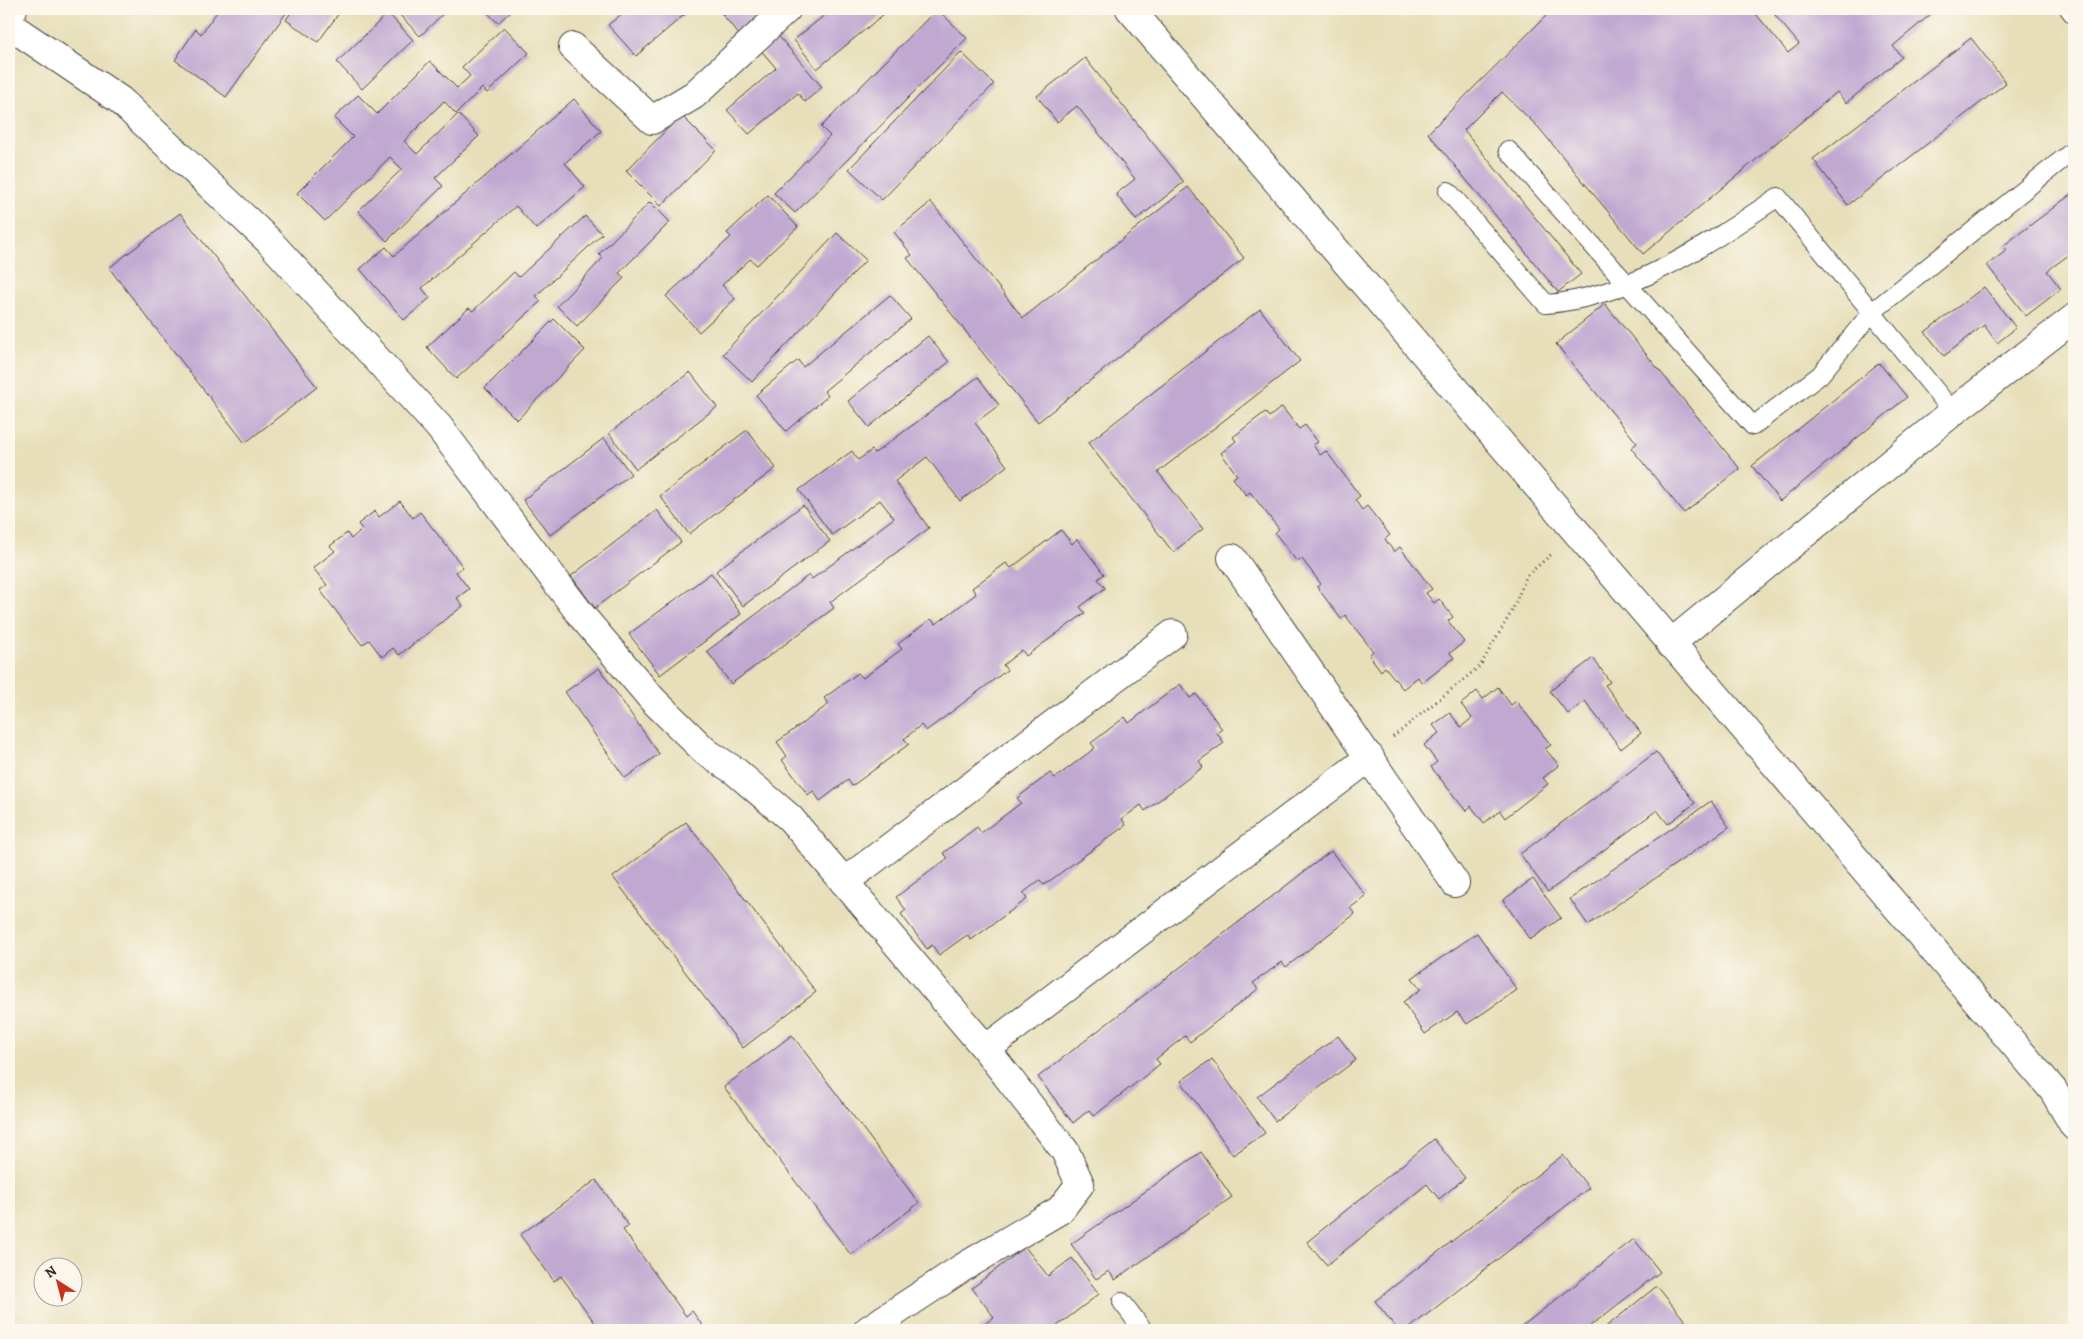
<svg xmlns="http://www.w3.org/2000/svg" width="2083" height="1339" viewBox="0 0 2083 1339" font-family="Alegreya,serif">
<rect width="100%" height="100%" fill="#fbf7ec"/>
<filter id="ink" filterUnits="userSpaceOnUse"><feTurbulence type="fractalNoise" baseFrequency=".02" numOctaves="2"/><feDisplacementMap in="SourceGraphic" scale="10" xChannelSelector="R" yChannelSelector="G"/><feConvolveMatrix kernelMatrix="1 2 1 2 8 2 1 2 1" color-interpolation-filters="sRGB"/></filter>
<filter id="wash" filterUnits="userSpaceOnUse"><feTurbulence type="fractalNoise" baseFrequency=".0096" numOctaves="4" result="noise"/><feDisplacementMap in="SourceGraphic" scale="20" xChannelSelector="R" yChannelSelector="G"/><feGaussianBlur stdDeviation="1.12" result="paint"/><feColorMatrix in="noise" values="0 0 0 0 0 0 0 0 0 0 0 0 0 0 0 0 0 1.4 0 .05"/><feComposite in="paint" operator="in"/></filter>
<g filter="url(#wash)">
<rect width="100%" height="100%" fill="#e7dfb9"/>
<g id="blocks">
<g fill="#c0a8d1">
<path d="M219,9H289L226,97L175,60L196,29L201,34Z"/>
<path d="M293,9H342L318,42L286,20Z"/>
<path d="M394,9H448L420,36Z"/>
<path d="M484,9H513L498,23Z"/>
<path d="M628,9H691L636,56L608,25Z"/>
<path d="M718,9H772L740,36Z"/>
<path d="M832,9H890L817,69L794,40Z"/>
<path d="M937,9L967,38L795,213L774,193L830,136L821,127Z"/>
<path d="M1553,9H1752L1788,53L1799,44L1775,15L1783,9H1937L1893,46L1902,57L1846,103L1837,92L1643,254L1539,128L1502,92L1464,130L1581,274L1558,292L1428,133Z"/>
<path d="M388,13L413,40L362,89L337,62Z"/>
<path d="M504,27L529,53L487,93L482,88L456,114L444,101L404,141L417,154L458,114L479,136L435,178L443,186L387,241L358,211L402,169L390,157L325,221L297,193L353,137L334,118L358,95L377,114L430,61L457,88L470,76L462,67Z"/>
<path d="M776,33L822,87L805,102L798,93L749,134L727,110L776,68L759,48Z"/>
<path d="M1971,38L2006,83L1848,205L1813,159Z"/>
<path d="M961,52L994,84L882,200L849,169Z"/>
<path d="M1085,58L1184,182L1136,220L1116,194L1135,179L1077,106L1057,122L1037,96Z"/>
<path d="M574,99L601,131L565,163L585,187L536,229L516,206L422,288L430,298L404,320L360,269L386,247L394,256Z"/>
<path d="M681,115L716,150L661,206L626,171Z"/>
<path d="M1188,187L1244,258L1038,422L907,258L912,255L894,232L931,202L1023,318Z"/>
<path d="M2074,192V251L2047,271L2061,289L2026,316L1987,265L2007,250L2003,246Z"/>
<path d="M768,195L798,227L757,265L750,259L722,285L735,299L699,332L666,296L731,237L727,233Z"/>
<path d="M650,202L670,222L619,273L624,278L577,326L557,306L603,258L599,254Z"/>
<path d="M180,213L317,387L245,443L109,268Z"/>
<path d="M585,216L602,234L536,296L541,301L456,379L427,347L469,308L473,311L514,272L519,277Z"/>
<path d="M837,233L866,260L752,382L723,354Z"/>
<path d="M1984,287L2016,328L1997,343L1984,325L1944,356L1925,332Z"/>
<path d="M890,295L911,319L824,391L828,396L786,431L756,395L798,360L803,367Z"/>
<path d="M1605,304L1740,469L1684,513L1631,448L1637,443L1556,344Z"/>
<path d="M1260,309L1300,361L1158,472L1203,529L1173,552L1088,443Z"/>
<path d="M554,319L585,350L517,420L485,388Z"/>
<path d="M928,336L949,362L869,427L848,401Z"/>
<path d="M1879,363L1907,397L1780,501L1752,466Z"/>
<path d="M690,372L717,407L636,469L609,433Z"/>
<path d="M978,377L999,405L975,423L1007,466L960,501L927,457L895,481L929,528L830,602L834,608L731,684L707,651L809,575L812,579L894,518L880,500L832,535L799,490L852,451L858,460L872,450L875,453Z"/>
<path d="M1282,407L1299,429L1305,425L1318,442L1313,445L1320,455L1326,451L1360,496L1355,500L1362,510L1367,506L1390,535L1385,539L1394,552L1400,547L1432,589L1426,593L1434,603L1439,599L1453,617L1448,621L1464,642L1450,653L1454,658L1422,683L1418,677L1403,689L1385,667L1381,671L1369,655L1373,651L1345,615L1341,619L1317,587L1321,584L1302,559L1297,562L1275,533L1279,529L1250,492L1246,495L1233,478L1237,475L1221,453L1236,441L1233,437L1265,412L1269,417Z"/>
<path d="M747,430L776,468L689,534L660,496Z"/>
<path d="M604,438L631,474L550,535L523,500Z"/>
<path d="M400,501L413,518L420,512L463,567L456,572L469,589L457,598L463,606L399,655L393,648L382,657L369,640L362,645L320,590L327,585L313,568L335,551L330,546L347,533L351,539L362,529L358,524L375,511L379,517Z"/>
<path d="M803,505L830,541L743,606L716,571Z"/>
<path d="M657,510L681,542L595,608L571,576Z"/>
<path d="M1061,530L1072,544L1077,539L1104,574L1098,579L1105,588L1080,607L1085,613L1026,656L1022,650L1003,665L1007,670L926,731L921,725L904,739L909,744L852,786L848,780L820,801L813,791L808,795L782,760L787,756L777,742L829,704L824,698L858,673L863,678L902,649L898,644L931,619L936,624L976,594L972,588L1006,563L1011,568Z"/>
<path d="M711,573L741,614L660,675L629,634Z"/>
<path d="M1593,658L1610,682L1605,685L1641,733L1621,749L1585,701L1568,714L1550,691Z"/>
<path d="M599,668L659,754L625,778L565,692Z"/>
<path d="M1180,684L1190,698L1196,694L1222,729L1217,733L1224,743L1199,761L1203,767L1145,811L1141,805L1122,819L1126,825L1044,885L1040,880L1023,893L1027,899L971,940L967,935L939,955L932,945L927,949L901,914L906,910L896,897L948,858L943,853L977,827L981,833L1021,803L1017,798L1050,773L1055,778L1095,748L1091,743L1125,717L1129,723Z"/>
<path d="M1498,687L1511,705L1516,701L1551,745L1545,749L1559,765L1543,778L1548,784L1505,818L1500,811L1484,823L1471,806L1466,811L1431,767L1437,762L1424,745L1439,733L1433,725L1450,713L1461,727L1472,718L1461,704L1477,691L1483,699Z"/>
<path d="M1656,752L1695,803L1668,824L1657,810L1548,892L1520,854Z"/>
<path d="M1711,801L1729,827L1588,925L1570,899Z"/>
<path d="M686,822L816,992L743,1048L613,877Z"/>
<path d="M1331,851L1366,896L1350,908L1355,914L1286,967L1282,962L1253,983L1258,989L1190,1042L1185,1036L1156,1059L1160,1064L1094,1116L1089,1110L1073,1123L1038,1077Z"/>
<path d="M1533,879L1561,918L1530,940L1503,900Z"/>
<path d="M1477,933L1517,990L1467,1024L1457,1012L1425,1034L1403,1002L1421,989L1412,978Z"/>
<path d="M792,1035L919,1203L851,1255L724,1087Z"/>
<path d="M1338,1036L1356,1060L1275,1121L1257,1097Z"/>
<path d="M1212,1059L1265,1133L1233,1155L1181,1081Z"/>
<path d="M1434,1139L1465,1178L1439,1199L1427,1184L1327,1265L1307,1242Z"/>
<path d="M1201,1152L1232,1197L1115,1280L1109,1271L1096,1279L1071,1244Z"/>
<path d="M1563,1155L1589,1188L1407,1330H1398L1375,1301Z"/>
<path d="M596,1180L629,1226L623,1230L686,1316L692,1311L706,1330H600L561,1276L554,1281L520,1235Z"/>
<path d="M1634,1239L1660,1272L1585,1330H1517Z"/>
<path d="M1025,1247L1048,1276L1072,1258L1099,1294L1052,1330H977L994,1317L972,1288Z"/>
<path d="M1657,1286L1690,1327L1686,1330H1602Z"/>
</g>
</g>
</g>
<g filter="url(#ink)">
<use href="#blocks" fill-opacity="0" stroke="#474640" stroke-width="1"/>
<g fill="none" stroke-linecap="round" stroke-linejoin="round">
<defs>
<g id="lane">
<path d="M2069,9L2074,15"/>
<path d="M1508,150L1753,426L1820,375L1872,312L2074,150"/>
<path d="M1448,191L1546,304C1630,298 1710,243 1778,197L1953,412"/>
<path d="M1122,1302L1143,1330"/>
</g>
<g id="street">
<path d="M9,25L120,100L268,240L439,427L582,616L652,699L706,752L735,771L790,818L986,1049L1065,1151L1080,1184L1060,1210L962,1268L868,1330"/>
<path d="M573,47L652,120L694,95L787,9"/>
<path d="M1232,558L1455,883"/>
<path d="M1670,644L1953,412L2074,318"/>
<path d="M844,882L1173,634"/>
<path d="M986,1049L1370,757"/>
</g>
<path id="secondary" d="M1130,9L2053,1090L2074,1126"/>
<path id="primary" d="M9,15L13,9"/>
</defs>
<use href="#lane" stroke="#474640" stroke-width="20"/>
<use href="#street" stroke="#474640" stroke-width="30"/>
<use href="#secondary" stroke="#474640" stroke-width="30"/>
<use href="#primary" stroke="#474640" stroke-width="30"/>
<path stroke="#474640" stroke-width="3" stroke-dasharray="1 4" stroke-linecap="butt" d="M1393,737L1480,666L1512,611L1527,575L1553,553"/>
<use href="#lane" stroke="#fff" stroke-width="18"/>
<use href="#street" stroke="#fff" stroke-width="28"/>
<use href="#secondary" stroke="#fff" stroke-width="28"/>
<use href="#primary" stroke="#fff" stroke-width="28"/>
</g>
</g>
<rect width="2083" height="1339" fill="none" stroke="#fbf7ec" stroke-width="30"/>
<g transform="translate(58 1282) rotate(324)"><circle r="24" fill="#fbf7ec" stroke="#a8a59f"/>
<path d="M0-4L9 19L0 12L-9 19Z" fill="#c8321e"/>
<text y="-8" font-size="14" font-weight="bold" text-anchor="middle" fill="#2b2b2b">N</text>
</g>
</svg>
